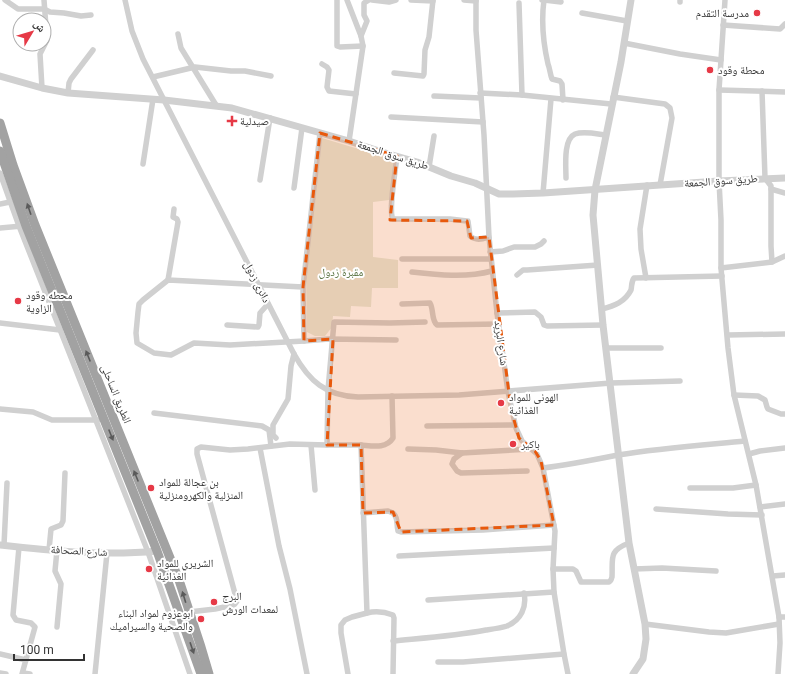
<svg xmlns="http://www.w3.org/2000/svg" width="785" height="674" viewBox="0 0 785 674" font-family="Roboto,'Noto Naskh Arabic',sans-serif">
<rect width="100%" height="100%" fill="#fff"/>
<path fill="#e6ecdf" d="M322,138L395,160L389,200L373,202V257L398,260V288H372L371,307L351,306L350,317L333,316L332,327L325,336H315L307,332L306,277Z"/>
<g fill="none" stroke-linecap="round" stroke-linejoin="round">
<g stroke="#d0d0d0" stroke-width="5.5">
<path d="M5,0L18,9H44L50,12L64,13L81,16L91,15"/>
<path d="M125,0L132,31L143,59L294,354C309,381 326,396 358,397L459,395L611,383L680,381"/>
<path d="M337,0V46L340,47L363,46"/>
<path d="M347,0L361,36L363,46L349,141"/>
<path d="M372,0L389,2L396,0"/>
<path d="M411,0L433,1"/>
<path d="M464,0L476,1"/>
<path d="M476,0V30L484,135L489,237L497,313L508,392L516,428L522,441L537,454L543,468L555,531L553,569L554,592L564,654L568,674"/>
<path d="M542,0H544C541,22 543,42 548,64C550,69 550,74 552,79L560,81L562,84L563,100"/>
<path d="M544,0L561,2"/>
<path d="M725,0L719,90V181L721,220V268L728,348L734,395L756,485L779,617L780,643L778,674"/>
<path d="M680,2V0"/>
<path d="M519,3L522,95"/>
<path d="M582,13L627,21"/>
<path d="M723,25L780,29L785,24"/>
<path d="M178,34L181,48L216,105"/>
<path d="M361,36L367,21L364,15V3L369,0"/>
<path d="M624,43L680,54L721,60"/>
<path d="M322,64L327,67L329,70L327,87L329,91L356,94"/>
<path d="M394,73L423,76L424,74L425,50L429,37L433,0"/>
<path d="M153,77L195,67L231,71H245L271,76"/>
<path d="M42,88L40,54L47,40L44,0"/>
<path d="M719,90L785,92"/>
<path d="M762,91L765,178L771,186V189L785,193"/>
<path d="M68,93L69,83L71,79L93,50"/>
<path d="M480,93L522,95L611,104"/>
<path d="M434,96L481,98"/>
<path d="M613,97L665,104L670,108L672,118L660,185"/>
<path d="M391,117L483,122"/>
<path d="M397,156C396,168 388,211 393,219H450L467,221H468L470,236C476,241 482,239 489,237"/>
<path d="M143,164L153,99"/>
<path d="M429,167L434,136"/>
<path d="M0,173L19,226L148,552L190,674"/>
<path d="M566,178C566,167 563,139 575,134C584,131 597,134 606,135"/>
<path d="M260,180L270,118"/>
<path d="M294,188L302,128"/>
<path d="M771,189V246L772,262"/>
<path d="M543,193L551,99"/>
<path d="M0,204L10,202"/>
<path d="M0,228L22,226"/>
<path d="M490,252L503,251L514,247H535L541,244L544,241"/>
<path d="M402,259H491"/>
<path d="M721,268L772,262L785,256"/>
<path d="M412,272C438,275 466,278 492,271"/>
<path d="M517,275L523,270H527L598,265"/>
<path d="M646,278L641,249L640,229L647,185"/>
<path d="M168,280L178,222L177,219L173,217L174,209"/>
<path d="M303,287L168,280L143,300L139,304L138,312L136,333L137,343L154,353L171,355L194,343L230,345L304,341L303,287L320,133"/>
<path d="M402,304L430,303C434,310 431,320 437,325L499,324"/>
<path d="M602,309C614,306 625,302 631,290C632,286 631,282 634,278L722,276"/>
<path d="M497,313L535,312L541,317L544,325L547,326L603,325"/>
<path d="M0,323L60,330"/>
<path d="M227,325L258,327L259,325L260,313L268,304"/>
<path d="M728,335L785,334"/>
<path d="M304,341L329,339L396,340"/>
<path d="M607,348H661"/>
<path d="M734,395L758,396L765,400L767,407L768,409L781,414H785"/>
<path d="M0,409L33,412L52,420H98"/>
<path d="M154,413L262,426L269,430L271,446"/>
<path d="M427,426L515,425"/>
<path d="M276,438L273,435V425L288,399L291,366L294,354"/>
<path d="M311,445L315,490"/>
<path d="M327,445H361L367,613L352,617L345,620L341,625V633L348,674"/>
<path d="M361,445C373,446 386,449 393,438L392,396"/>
<path d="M260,448L279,546L290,589L307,674"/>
<path d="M408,449L436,450L462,453L530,449"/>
<path d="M462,453L454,459L452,464L457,471L461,473L527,471"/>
<path d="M749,454L760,451L785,448"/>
<path d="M543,468C568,465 593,460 618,455C660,448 703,445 745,441"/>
<path d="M690,488H733L756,485"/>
<path d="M760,507L785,504"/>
<path d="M656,509L728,514L762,515"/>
<path d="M363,513L388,511L393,513C399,519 396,524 398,531L401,532L483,530L554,525"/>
<path d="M4,545L7,483"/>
<path d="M19,547L13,615L16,620L31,623L35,627L22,674"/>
<path d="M49,550L51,529L61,525L63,521L65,473"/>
<path d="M57,550L55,571L61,584L57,627"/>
<path d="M399,556L554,548"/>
<path d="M553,569H573L576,571L581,582H609L611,580L612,577C613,558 608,551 629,543"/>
<path d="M634,569L662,568L716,571"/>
<path d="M773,576L785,575"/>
<path d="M428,600L554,592"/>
<path d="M189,612L215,609L234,605L237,601L197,454V449L201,447L230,450L248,449L290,444L327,445L328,390L334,322L390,323L425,322"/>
<path d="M367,613C375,611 385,612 393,615L394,618L393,674"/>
<path d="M779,617H785"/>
<path d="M645,624L709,632L726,633L779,624"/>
<path d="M393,641C424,638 455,636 486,630C493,629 501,628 507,626C521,620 527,607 524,593"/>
<path d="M0,654L26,660"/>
<path d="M438,662H463L564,654"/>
<path d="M0,673L6,674"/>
<path d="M23,673L30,674"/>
<path d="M95,674L107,553"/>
</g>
<g stroke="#d0d0d0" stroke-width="7">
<path d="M631,0L621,62L595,190L593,215L603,325L629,543L645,624L646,639L643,659L633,674"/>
<path d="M0,76L42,88L68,93L164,100L232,108L349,141L382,152L417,162L451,176L475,183L499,194H513L543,193L719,181L785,178"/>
<path d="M0,545C52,551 105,556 157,551"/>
</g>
<g stroke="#a2a2a2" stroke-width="9">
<path d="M0,123L13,165L35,225L179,580L201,647L209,674"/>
<path d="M0,151L26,226L157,551L201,674"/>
</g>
</g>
<defs><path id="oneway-solid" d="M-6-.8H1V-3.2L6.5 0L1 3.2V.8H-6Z"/></defs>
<g fill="#5a5a5a">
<use href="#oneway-solid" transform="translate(29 209) rotate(-109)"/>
<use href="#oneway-solid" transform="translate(88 356) rotate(-112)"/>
<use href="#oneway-solid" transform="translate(111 435) rotate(68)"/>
<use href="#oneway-solid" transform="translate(136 476) rotate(-112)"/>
<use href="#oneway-solid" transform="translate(184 597) rotate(-107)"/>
<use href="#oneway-solid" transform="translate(192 648) rotate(71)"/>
</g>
<path fill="#e8590c" fill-opacity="0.2" stroke="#e8590c" stroke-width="3" stroke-dasharray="8 5" stroke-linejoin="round" d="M320,133L397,156L390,220L467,221L471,238L489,237L511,409L519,438L535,451L541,461L554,525L401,532L393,512L363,513L361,445H327L333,339L304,341L303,287Z"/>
<g fill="#e63946" stroke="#fff" stroke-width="1.5">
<circle cx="757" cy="13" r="4"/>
<circle cx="710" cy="70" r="4"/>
<path d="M230 115h4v4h4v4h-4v4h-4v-4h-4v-4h4z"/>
<circle cx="18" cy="301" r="4"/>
<circle cx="501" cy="403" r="4"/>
<circle cx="513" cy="444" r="4"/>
<circle cx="151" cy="488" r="4"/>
<circle cx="149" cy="569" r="4"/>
<circle cx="214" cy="602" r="4"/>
<circle cx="201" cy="619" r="4"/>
</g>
<g text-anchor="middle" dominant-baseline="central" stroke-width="4" stroke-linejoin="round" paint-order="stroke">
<g font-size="11" fill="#333" stroke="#fff" text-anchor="start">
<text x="749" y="13" text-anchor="end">مدرسة التقدم</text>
<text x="718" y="70">محطة وقود</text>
<text x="240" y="121">صيدلية</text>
<text x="26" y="295">محطه وقود<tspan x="26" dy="13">الزاوية</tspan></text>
<text x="509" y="397">الهونى للمواد<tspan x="509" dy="13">الغذائية</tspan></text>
<text x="521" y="444">باكير</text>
<text x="159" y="482">بن عجالة للمواد<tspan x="159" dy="13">المنزلية والكهرومنزلية</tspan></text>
<text x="157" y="563">الشريري للمواد<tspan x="157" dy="13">الغذائية</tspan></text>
<text x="222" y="596">البرج<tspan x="222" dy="13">لمعدات الورش</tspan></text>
<text x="193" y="613" text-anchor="end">ابوعزوم لمواد البناء<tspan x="193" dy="13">والصحية والسيراميك</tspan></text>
</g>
<g font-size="11" fill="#333" stroke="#fff">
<text transform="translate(393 155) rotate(18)">طريق سوق الجمعة</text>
<text transform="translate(721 181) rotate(-4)">طريق سوق الجمعة</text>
<text transform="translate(257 282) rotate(63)">دائرى زدول</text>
<text transform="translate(501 343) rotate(82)">شارع البريد</text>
<text transform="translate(116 394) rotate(68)">الطريق الساحلى</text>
<text transform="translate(79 551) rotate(3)">شارع الصحافة</text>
</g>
<g font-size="11" fill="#56703f" stroke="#fff">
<text x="341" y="272">مقبرة زدول</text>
</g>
</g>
<g transform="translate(32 32) rotate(52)"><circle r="19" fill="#ffffff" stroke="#adadad"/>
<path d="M0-3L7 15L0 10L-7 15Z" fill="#e63946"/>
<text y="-6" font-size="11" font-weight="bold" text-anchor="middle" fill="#333333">ش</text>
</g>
<path d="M14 654v6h70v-6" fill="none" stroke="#333333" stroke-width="2"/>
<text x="20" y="654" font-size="12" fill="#333333" stroke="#ffffff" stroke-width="3" paint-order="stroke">100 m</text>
</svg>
